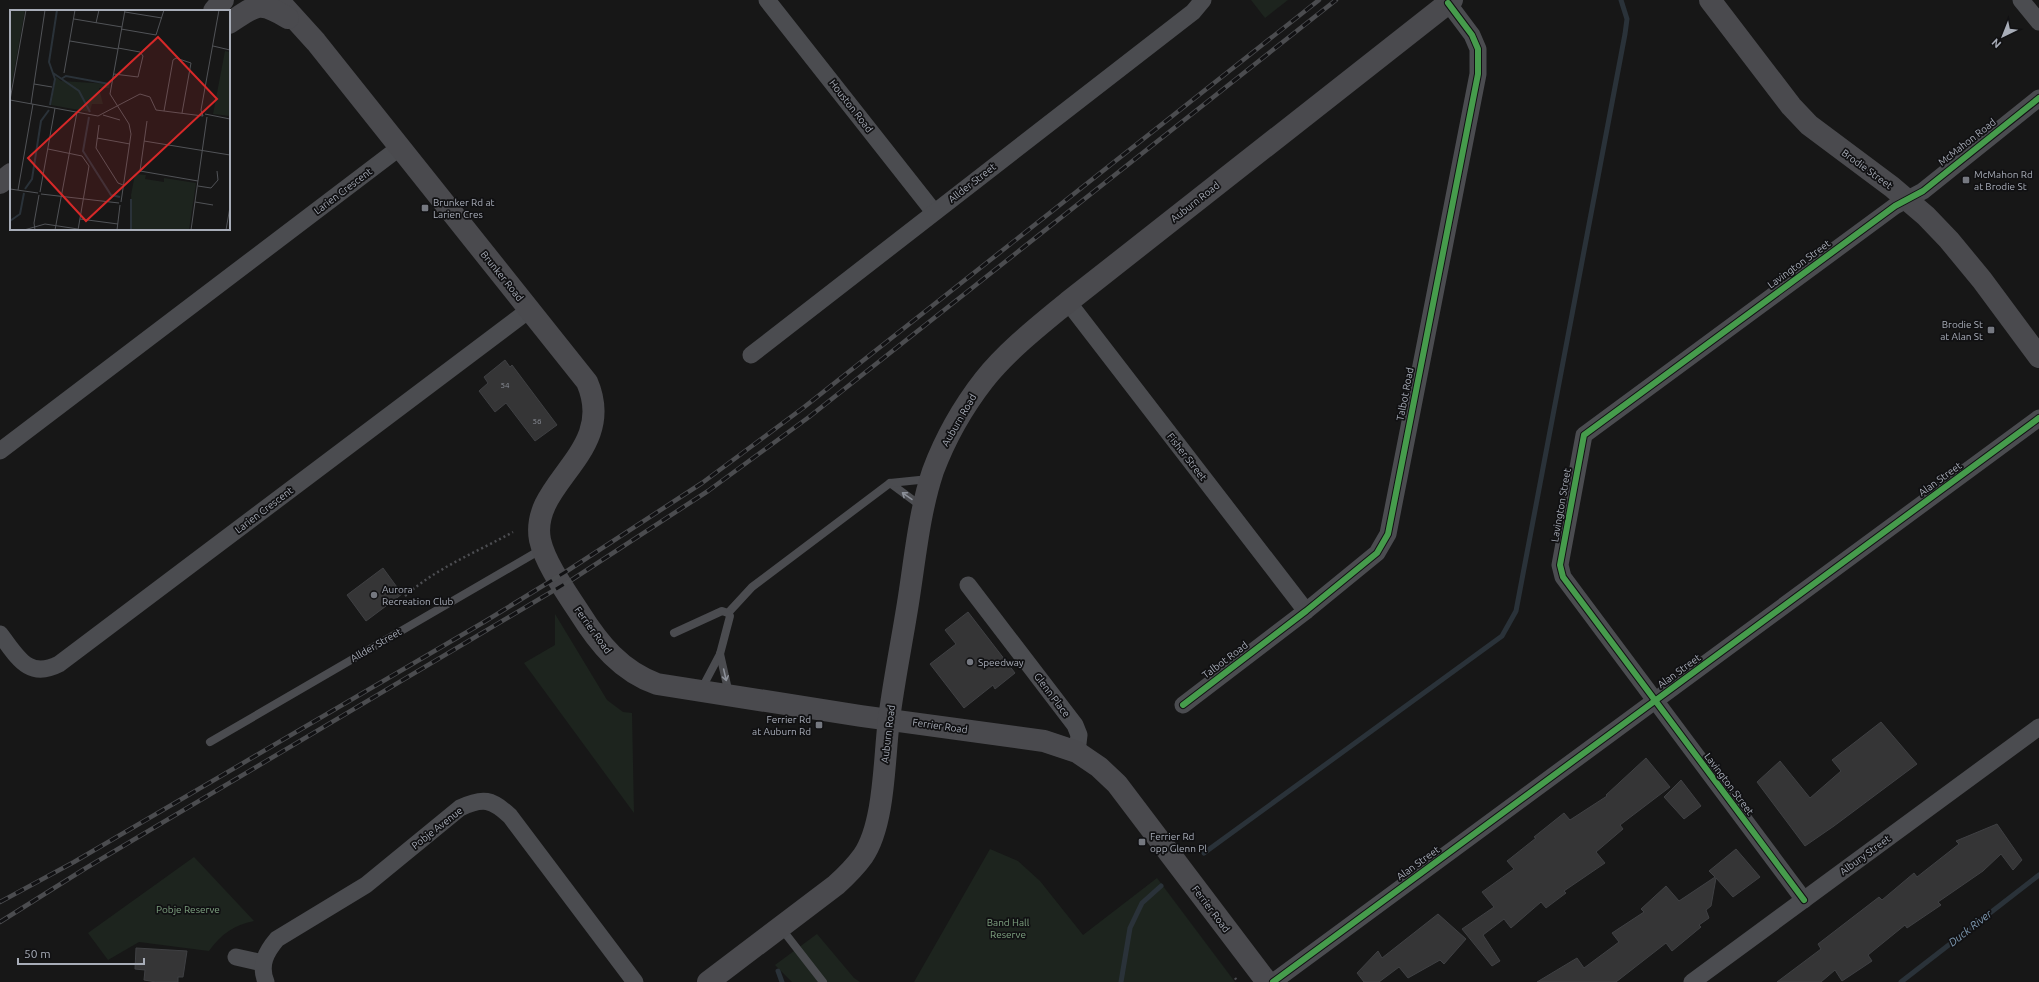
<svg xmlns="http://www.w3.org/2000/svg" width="2039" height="982" viewBox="0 0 2039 982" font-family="Ubuntu,sans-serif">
<rect width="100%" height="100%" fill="#171717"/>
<g fill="#1d241e">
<path d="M1251,0H1288L1265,18Z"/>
<path d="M555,614L607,700L623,712L632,713L634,813L524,663L555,645Z"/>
<path d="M990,849L1018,861L1040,881L1083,935L1157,878L1235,982H914Z"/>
<path d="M194,857L254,921C234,925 221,934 209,951L139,942L108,960L88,933Z"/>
<path d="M817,934L854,978L860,982H792L775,965Z"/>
</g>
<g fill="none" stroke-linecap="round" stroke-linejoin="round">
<g stroke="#2a3239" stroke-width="5">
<path d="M1204,853L1502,636L1516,611L1625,34L1627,19L1621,0"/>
<path d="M778,971L782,982"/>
<path d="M1121,982L1130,928L1142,903L1161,886"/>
<path d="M1901,982L2039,875"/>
</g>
</g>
<g fill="#353536" stroke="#3f4043">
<path d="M505,360L510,367L512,365L557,425L535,441L506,403L495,412L479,391L488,383L484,377Z"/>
<path d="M383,568L402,594L366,621L347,595Z"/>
<path d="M968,612L1015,673L995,689L993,685L964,708L930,664L956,644L945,630Z"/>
<path d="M1881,722L1917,764L1834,826L1805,846L1757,782L1780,761L1810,798L1841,771L1832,760Z"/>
<path d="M1646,758L1670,787L1620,825L1623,829L1596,852L1605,863L1564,891L1566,893L1546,908L1541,902L1511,928L1504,919L1483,935L1500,961L1492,966L1462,929L1494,907L1482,892L1514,869L1507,861L1536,838L1534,837L1564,813L1570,820L1607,796L1606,795Z"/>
<path d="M1681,780L1701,806L1684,819L1664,797Z"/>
<path d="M1997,824L2022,860L2013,870L2001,854L1983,871L1938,902L1941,905L1907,928L1905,925L1868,955L1872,961L1842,981L1835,970L1821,982H1777L1821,949L1818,944L1879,897L1882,900L1914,873L1917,877L1959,844L1956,841Z"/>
<path d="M1736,849L1760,877L1733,897L1716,878L1711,906L1706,910L1709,918L1699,925L1701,927L1672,951L1666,943L1616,982H1537L1577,958L1584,968L1619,942L1612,933L1644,912L1641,909L1666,886L1679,901L1715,877L1709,871Z"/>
<path d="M1438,914L1466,939L1444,964L1440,960L1408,978L1399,967L1379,982H1364L1357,973L1378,951L1382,958Z"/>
<path d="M136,948L187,951L183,977H178V982H156L144,980L145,970L135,969Z"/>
</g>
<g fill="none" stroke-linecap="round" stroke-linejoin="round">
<g stroke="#4d4e52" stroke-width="2.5" stroke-dasharray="2 3" stroke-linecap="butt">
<path d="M405,596C436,568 477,552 513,532"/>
<path d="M1235,978L1238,982"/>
</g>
<g stroke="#4b4c50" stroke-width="8">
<path d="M890,483L921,506"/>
<path d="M728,613L752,587L890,483L929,479"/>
<path d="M674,633L722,611L728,613L730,616L720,654L701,690"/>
<path d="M720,654L729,694"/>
<path d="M210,742L542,549"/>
<path d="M781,928L823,982"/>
</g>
<g stroke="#4b4c50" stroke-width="17">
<path d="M767,0L934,212"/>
<path d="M2021,0L2039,22"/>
<path d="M1068,302L1306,611"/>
<path d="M751,355L1193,12L1203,0"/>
<path d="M0,451L399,148"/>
<path d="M968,585L1075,725L1079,735L1077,752"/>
<path d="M0,634C17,656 28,680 59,664L529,310"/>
<path d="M1183,705L1306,611L1377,553L1388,534L1478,74V49L1472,35L1448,3"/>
<path d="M1804,900L1563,577L1560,565L1584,435L1895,206L1923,191L2039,98"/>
<path d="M236,957L263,963"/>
<path d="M266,982C259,965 266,952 277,939L366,885L460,808C483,797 492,799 510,816L635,982"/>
<path d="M1273,982L2039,418"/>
<path d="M1692,982L2039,727"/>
</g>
<g stroke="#4a4a4e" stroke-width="22">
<path d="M278,0L316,42L587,382C618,453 529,482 540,540C545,563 566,592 579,612C599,644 621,671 657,684L861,716L1044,741L1077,752L1099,767L1117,784L1267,982"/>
<path d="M1710,0L1791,106L1809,125L1892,187L1926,216L1949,240L1982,280L2039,357"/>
<path d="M214,11L223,0"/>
<path d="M229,23C257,5 258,0 288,18"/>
<path d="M0,183L11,174"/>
<path d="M708,982L836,885C846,876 855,867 863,856C885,824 884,758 889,719C894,680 902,641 908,603C915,559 919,513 933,471C945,439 963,407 984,380C1008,350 1039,326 1068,302L1452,0"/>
</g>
<defs>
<g id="rail">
<path d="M0,902L74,862L484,622L567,571L702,483L803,408L1319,0"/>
<path d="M0,922L86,868L573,579L708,491L809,417L1336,0"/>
</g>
</defs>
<use href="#rail" stroke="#4b4c4f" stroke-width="4.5"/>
<use href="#rail" stroke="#111113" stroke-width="3" stroke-dasharray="9" stroke-linecap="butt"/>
<defs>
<g id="cycleway">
<path d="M1183,705L1306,611L1377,553L1388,534L1478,74V49L1472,35L1448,3"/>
<path d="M1804,900L1563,577L1560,565L1584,435L1895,206L1923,191L2039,98"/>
<path d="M1273,982L2039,418"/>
</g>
</defs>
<use href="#cycleway" stroke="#111113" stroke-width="8"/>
<use href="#cycleway" stroke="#469c4c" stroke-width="6"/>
</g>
<defs><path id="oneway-shaft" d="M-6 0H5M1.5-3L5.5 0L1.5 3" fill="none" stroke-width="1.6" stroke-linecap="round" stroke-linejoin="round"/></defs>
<g stroke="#8c9099">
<use href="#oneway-shaft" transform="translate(907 496) rotate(-145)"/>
<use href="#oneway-shaft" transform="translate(725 675) rotate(77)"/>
</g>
<g fill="#757880" stroke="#111113" stroke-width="1.5">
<rect x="1962" y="176" width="8" height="8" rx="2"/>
<rect x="421" y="204" width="8" height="8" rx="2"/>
<rect x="1987" y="326" width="8" height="8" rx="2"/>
<circle cx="374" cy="595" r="4"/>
<circle cx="970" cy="662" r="4"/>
<rect x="815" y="721" width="8" height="8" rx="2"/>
<rect x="1138" y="838" width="8" height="8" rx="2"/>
</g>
<g text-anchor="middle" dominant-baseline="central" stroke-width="3.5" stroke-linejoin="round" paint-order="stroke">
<g font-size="8" fill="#8b8f98">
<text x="505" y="385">54</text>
<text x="537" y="421">56</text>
</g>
<g font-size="10" fill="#a8adb8" stroke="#111113">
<text transform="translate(851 106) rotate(52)">Houston Road</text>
<text transform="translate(1967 142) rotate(-38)">McMahon Road</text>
<text transform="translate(1867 169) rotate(36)">Brodie Street</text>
<text transform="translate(972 183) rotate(-38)">Allder Street</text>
<text transform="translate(343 191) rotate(-37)">Larien Crescent</text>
<text transform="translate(1195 202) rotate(-38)">Auburn Road</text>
<text transform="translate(1799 264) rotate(-36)">Lavington Street</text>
<text transform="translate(502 276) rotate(51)">Brunker Road</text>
<text transform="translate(1405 394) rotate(-79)">Talbot Road</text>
<text transform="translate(959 420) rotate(-60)">Auburn Road</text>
<text transform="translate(1187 457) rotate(52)">Fisher Street</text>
<text transform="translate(1940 479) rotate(-36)">Alan Street</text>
<text transform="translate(1561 505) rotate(-80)">Lavington Street</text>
<text transform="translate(264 510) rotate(-37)">Larien Crescent</text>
<text transform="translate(593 630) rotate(54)">Ferrier Road</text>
<text transform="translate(376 645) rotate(-30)">Allder Street</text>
<text transform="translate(1225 660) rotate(-37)">Talbot Road</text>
<text transform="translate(1679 671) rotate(-36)">Alan Street</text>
<text transform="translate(1052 695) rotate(53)">Glenn Place</text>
<text transform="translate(940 726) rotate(8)">Ferrier Road</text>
<text transform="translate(888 734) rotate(-83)">Auburn Road</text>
<text transform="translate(1729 784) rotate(53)">Lavington Street</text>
<text transform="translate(437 828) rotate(-38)">Pobje Avenue</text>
<text transform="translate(1865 855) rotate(-36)">Albury Street</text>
<text transform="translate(1418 863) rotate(-36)">Alan Street</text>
<text transform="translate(1211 909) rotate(53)">Ferrier Road</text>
</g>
<g font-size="10" fill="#a8adb8" stroke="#111113" text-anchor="start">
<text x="1974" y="174">McMahon Rd<tspan x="1974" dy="12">at Brodie St</tspan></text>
<text x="433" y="202">Brunker Rd at<tspan x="433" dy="12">Larien Cres</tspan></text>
<text x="1983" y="324" text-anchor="end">Brodie St<tspan x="1983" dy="12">at Alan St</tspan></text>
<text x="382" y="589">Aurora<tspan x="382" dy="12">Recreation Club</tspan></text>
<text x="978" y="662">Speedway</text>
<text x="811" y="719" text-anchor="end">Ferrier Rd<tspan x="811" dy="12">at Auburn Rd</tspan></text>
<text x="1150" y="836">Ferrier Rd<tspan x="1150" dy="12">opp Glenn Pl</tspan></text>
</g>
<g font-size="10" fill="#7fa381" stroke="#111113">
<text x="188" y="909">Pobje Reserve</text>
<text x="1008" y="922">Band Hall<tspan x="1008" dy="12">Reserve</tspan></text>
</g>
<g font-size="11" font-style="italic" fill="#7f9bb3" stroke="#111113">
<text transform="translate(1970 928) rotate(-38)">Duck River</text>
</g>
</g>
<g transform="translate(10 10)">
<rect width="220" height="220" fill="#171717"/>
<path d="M0,0H15L1,78H0ZM215,41L220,42V106L203,104ZM46,67L51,71L100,74L99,78H89L93,94H82L80,102L41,95ZM125,164L136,165L135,169L154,172V168L186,173L179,220H122L121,185Z" fill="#1d241e"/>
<path fill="none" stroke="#2a3239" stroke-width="2" d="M43,63L69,81L80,102M51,69L56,66L99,74M40,95L45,69L39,52L47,0M79,107L73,141L101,185L110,187M15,179L22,169L31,111L39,100M0,211L10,204L14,183M121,220V189"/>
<path fill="none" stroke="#515357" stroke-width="1" d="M115,2L152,8M64,9L112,17M86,13L89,0M111,19L146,25L154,0M60,31L108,39M203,36L220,40M54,63L65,0M104,64L128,67L133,46L130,42L108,38M24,74L42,77M0,90L88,106L107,96M0,90L16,0M21,94L35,0M107,96L130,84L140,87L146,100L193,106M154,101L163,50L166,48L181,53L172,103M195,104L220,109M93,105L110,110M193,106L191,100L209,0M137,111L130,161L188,171M89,115L86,138L108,173L113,175M87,128L120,134M134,131L220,145M38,139L72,146L79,156L68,220M188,176L201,178L208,170L207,161M0,179L28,183M8,180L23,94M30,182L45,98M31,184L109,193M111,192L121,124L119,114L100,84L115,0M185,192L203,195M70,209L108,214M14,220L35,214L68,219M25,220L24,213L29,185M45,220L67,102M107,220L110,195M181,220L197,107M216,220L220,197"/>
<path fill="#d62828" fill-opacity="0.15" stroke="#d62828" stroke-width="2" d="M148,27L207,89L76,211L18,148Z"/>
<rect width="220" height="220" fill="none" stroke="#a8adb8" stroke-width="2"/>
</g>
<g transform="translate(2003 36) rotate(223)" stroke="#111113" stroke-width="3" paint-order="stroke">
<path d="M0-3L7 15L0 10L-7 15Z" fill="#a8adb8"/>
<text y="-6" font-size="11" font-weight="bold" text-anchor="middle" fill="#a8adb8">N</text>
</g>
<path d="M18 958v6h126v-6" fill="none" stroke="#a8adb8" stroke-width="2"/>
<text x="24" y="958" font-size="12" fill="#a8adb8" stroke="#111113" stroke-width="3" paint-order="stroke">50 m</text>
</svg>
